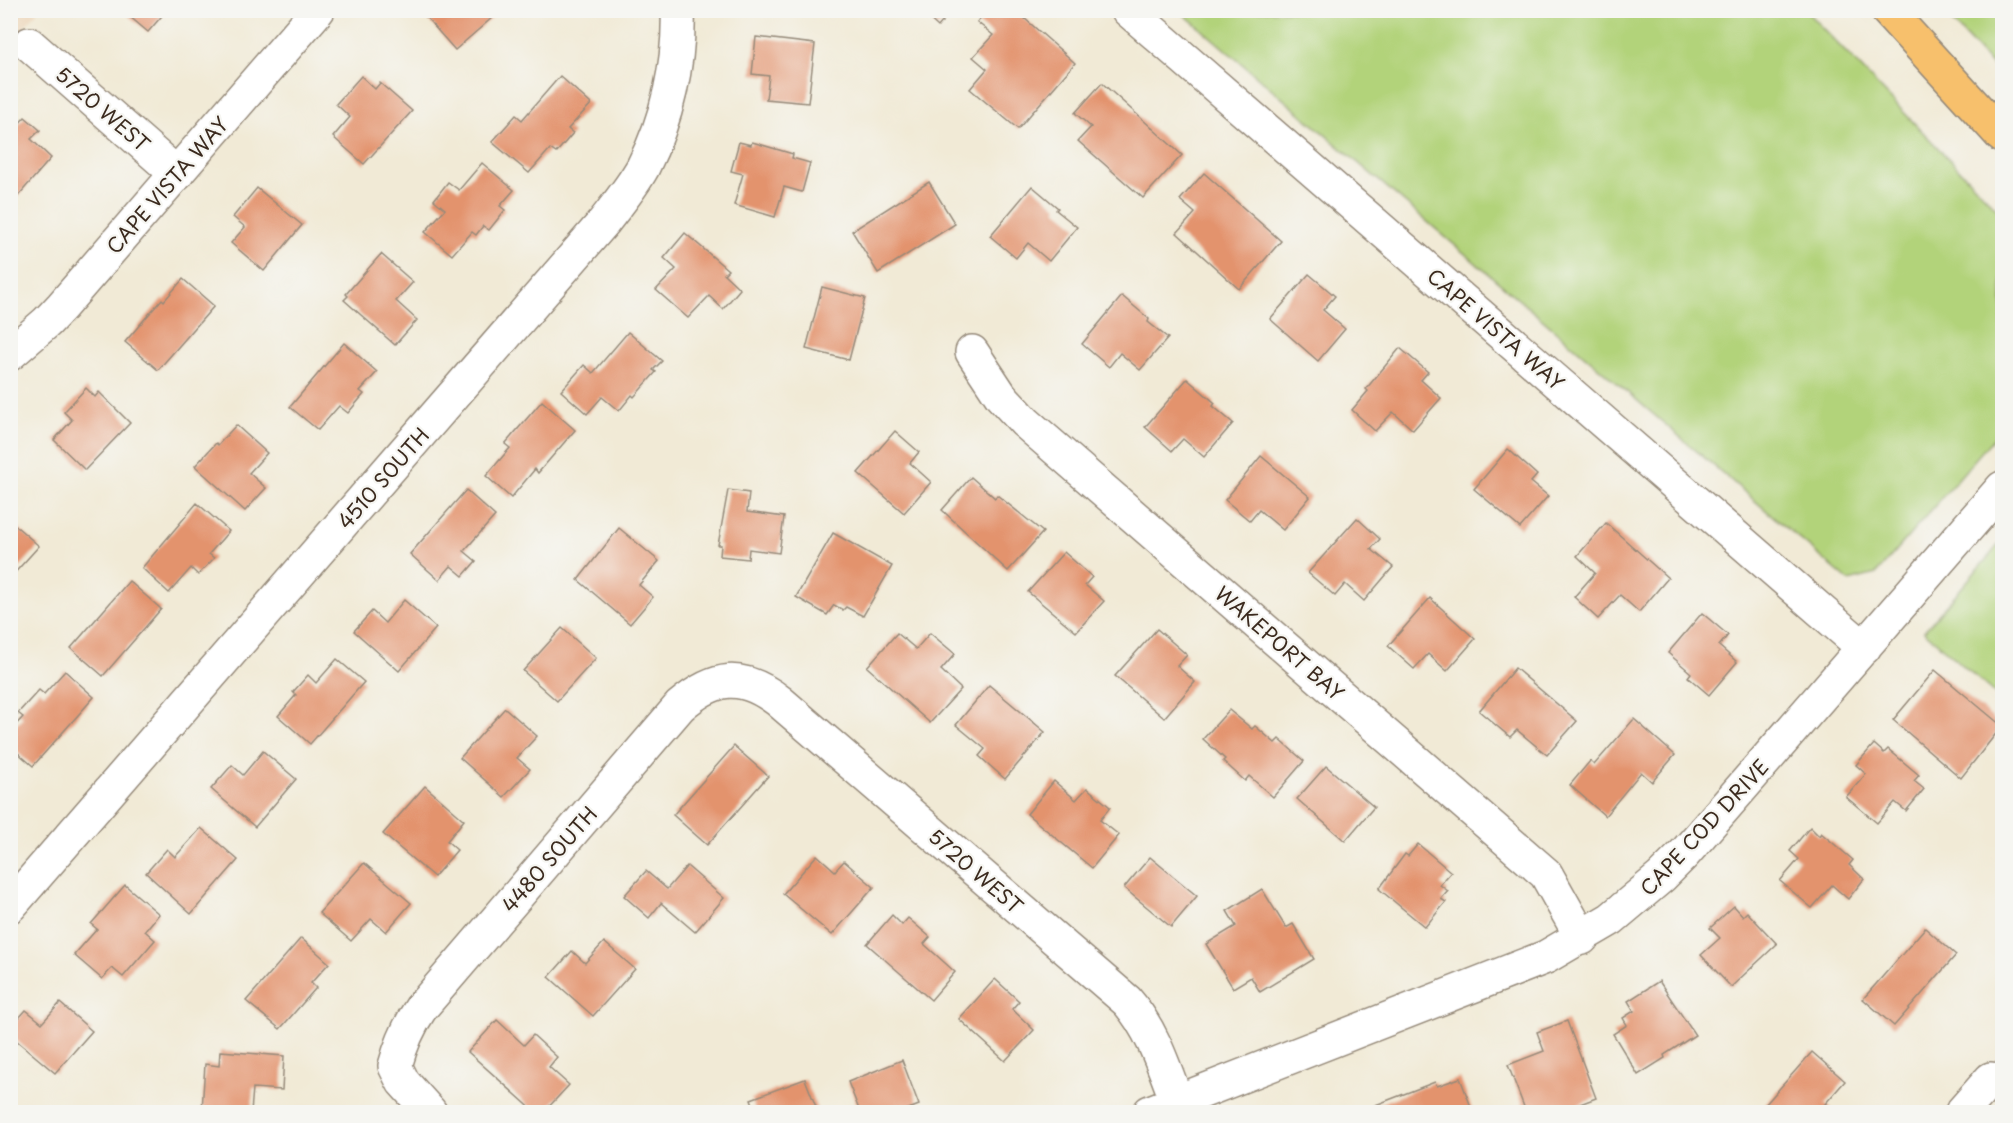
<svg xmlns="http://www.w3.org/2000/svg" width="2013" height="1123" viewBox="0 0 2013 1123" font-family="'Playpen Sans',sans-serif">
<rect width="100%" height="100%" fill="#f6f6f2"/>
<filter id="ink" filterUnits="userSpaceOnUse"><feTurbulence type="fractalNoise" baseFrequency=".0167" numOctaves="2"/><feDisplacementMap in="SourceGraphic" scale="12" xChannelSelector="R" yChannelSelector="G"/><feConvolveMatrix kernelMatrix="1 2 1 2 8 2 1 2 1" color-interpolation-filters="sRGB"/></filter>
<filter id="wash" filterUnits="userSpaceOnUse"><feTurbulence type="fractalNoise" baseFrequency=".008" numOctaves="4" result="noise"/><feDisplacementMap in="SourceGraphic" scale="24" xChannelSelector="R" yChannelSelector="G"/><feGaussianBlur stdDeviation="1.35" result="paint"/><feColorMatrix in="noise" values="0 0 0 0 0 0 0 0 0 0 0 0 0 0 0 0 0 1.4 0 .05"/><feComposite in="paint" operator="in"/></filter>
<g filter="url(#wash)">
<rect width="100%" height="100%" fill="#f1ead6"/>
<path fill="#edd7bb" d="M11,11H38L11,42Z"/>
<g fill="#b2d37a" stroke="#767e4c" stroke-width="1.5">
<path d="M1180,11H1806L2002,214V416L1997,434L1876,574L1849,581Z"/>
<path d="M1942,11H2002V76Z"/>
<path d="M2002,541V700L1924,631Z"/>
</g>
<g id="blocks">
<g fill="#e3936d">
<path d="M122,10H167L148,32Z"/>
<path d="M432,10H501L455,50L425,16Z"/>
<path d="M920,10H952L938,27Z"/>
<path d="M987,10H1015L1075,63L1018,129L970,89L987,69L973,57L993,35L977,22Z"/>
<path d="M756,37L815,44L808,103L766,99L769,76L752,74Z"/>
<path d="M361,76L375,89L380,83L412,111L364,164L333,137L350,117L336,104Z"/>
<path d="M560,76L591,104L568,129L573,133L556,153L550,149L529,173L492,142L516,115L522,120Z"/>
<path d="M1102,83L1182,155L1143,198L1078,141L1091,127L1075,113Z"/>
<path d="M25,117L40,130L31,139L51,158L18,196L10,189V126L14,129Z"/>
<path d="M739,142L751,145L752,142L793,154L792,158L810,163L802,192L784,187L775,217L734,205L743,174L731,171Z"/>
<path d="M482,163L514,190L500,206L505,210L489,230L483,226L476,235L472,232L452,255L425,232L445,209L434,200L448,182L459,190Z"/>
<path d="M1204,173L1281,241L1239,289L1177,233L1195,213L1180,200Z"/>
<path d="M929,182L955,224L878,273L852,231Z"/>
<path d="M1032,186L1058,208L1056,210L1077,227L1049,261L1028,243L1016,258L990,236Z"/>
<path d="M257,188L302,225L264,271L231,243L245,227L233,217Z"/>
<path d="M685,233L728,270L724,274L740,289L723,309L709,296L688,318L656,290L676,269L664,258Z"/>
<path d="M381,254L413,282L396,301L417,320L395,345L344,300L348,296L346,294Z"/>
<path d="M1309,274L1335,296L1323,310L1345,329L1318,361L1270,319Z"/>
<path d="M183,279L214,306L158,370L125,342L162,299L164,301Z"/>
<path d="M822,287L865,298L849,360L806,349Z"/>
<path d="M1122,296L1149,319L1148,322L1168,338L1140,370L1120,353L1109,367L1082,344Z"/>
<path d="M628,332L662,361L653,370L656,372L634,397L632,395L619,411L602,397L587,414L561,391L584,365L593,373Z"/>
<path d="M344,343L377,372L360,391L364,394L348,413L339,406L318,430L290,407Z"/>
<path d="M1400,348L1428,372L1421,380L1441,398L1413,430L1393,412L1375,431L1352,410L1368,391L1366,389Z"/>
<path d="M1187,379L1215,403L1213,406L1233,423L1204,457L1183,439L1172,451L1145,427Z"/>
<path d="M86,388L95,397L99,392L130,423L85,470L54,440L72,420L64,412Z"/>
<path d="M542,401L575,430L538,473L535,469L511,498L486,476L510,448L505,444Z"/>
<path d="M236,425L267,453L249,473L266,488L245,511L195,466L216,443L218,445Z"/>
<path d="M895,431L919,452L910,463L931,482L904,513L858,473Z"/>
<path d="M1508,449L1537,475L1531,482L1548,496L1520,528L1474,489Z"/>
<path d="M1261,456L1310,497L1283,530L1259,510L1250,521L1225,500Z"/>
<path d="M971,477L995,498L997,495L1043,532L1008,571L942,510Z"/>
<path d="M466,490L495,516L464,551L476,561L463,576L451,566L439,580L410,554Z"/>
<path d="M728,490L749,493L747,512L784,517L779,553L749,549L748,559L720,556L721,545H718Z"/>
<path d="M197,503L229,531L209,554L214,558L198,575L191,568L169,593L142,568Z"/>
<path d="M1357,518L1380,539L1371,549L1393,567L1364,601L1345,584L1335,596L1308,573Z"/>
<path d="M10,521L39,546L10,578Z"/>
<path d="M1606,523L1668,578L1639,612L1620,595L1598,619L1574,597L1595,573L1577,556Z"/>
<path d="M619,528L659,561L639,585L653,597L630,624L578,580Z"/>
<path d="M833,533L892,566L863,616L846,607L843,610L834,605L827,615L796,597Z"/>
<path d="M1064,552L1092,577L1085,585L1104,601L1076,632L1028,592Z"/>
<path d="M129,581L161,609L103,676L71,648Z"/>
<path d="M1430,598L1475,639L1447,671L1428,654L1414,669L1388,646Z"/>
<path d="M404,600L436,628L399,671L354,631L372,611L385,623Z"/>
<path d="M1702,613L1728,635L1719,646L1737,662L1709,695L1688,677L1691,673L1668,653Z"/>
<path d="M562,628L596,658L557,701L523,671Z"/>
<path d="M1157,629L1187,655L1177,666L1195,682L1164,718L1115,676Z"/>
<path d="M897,633L916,649L930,633L955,654L941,670L961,689L930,723L867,667Z"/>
<path d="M337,659L364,682L310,744L278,716L296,695L293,692L308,675L316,683Z"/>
<path d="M1515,668L1577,721L1547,755L1517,730L1510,737L1479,711Z"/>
<path d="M1935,670L2002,726L1961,778L1893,720Z"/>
<path d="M65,671L94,697L33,766L10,746V731L23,717L18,713L39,690L44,694Z"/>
<path d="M989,685L1045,732L1005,779L979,756L985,749L956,725Z"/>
<path d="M505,708L537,736L517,758L530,769L504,797L460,758Z"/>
<path d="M1229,710L1252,729L1255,726L1275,743L1279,739L1304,761L1273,797L1249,776L1245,781L1223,761L1225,759L1203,739Z"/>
<path d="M1634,719L1675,755L1652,782L1641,772L1605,816L1570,785L1590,761L1594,765Z"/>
<path d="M1874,744L1884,753L1888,749L1919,775L1914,781L1924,789L1906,811L1895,802L1877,823L1846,797L1866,774L1856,765Z"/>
<path d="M734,746L768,776L707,845L673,815Z"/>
<path d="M263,751L296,779L255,827L211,789L232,765L243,775Z"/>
<path d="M1326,766L1374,807L1345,841L1297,799Z"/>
<path d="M1054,781L1076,800L1087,788L1110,807L1100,820L1119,835L1092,868L1027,814Z"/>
<path d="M425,786L464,820L447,841L457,850L434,877L383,834Z"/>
<path d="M1810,827L1819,836L1821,833L1853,860L1849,865L1864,879L1848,899L1832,885L1812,908L1780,881L1799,859L1790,851Z"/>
<path d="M201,828L238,860L191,914L146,873L167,849L175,857Z"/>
<path d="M1418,844L1451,872L1440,885L1448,891L1441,899L1446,902L1425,927L1379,889L1405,854L1408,856Z"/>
<path d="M817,855L835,871L844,861L874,887L832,935L783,894Z"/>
<path d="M1150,857L1197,896L1171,927L1124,888Z"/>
<path d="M364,863L411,903L386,932L371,919L351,941L319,913Z"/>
<path d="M687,866L724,898L695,932L661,903L649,918L624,896L646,871L667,889Z"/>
<path d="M125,885L159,914L145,931L155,940L123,977L112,968L102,979L74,955L97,929L91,924Z"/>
<path d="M1262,889L1286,928L1293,924L1314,959L1260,992L1251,977L1233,988L1206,944L1236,926L1227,911Z"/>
<path d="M1734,906L1743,916L1747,912L1777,944L1731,987L1701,955L1720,938L1710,928Z"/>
<path d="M892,915L902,925L908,918L930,937L924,944L955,972L931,1000L867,944Z"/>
<path d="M1925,928L1956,955L1894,1026L1863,999Z"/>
<path d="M301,938L329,963L311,983L316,988L280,1029L246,1001Z"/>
<path d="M604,942L635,969L593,1016L549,977L572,951L585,963Z"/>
<path d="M995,979L1019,1001L1012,1009L1034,1030L1005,1061L959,1019Z"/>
<path d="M1659,981L1695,1035L1664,1055L1665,1058L1638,1075L1613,1034L1627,1025L1623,1018L1634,1011L1628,1001Z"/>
<path d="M60,1003L92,1031L55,1073L10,1035V1028L26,1010L42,1023Z"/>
<path d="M497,1020L524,1045L533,1035L557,1057L549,1067L569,1085L544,1112H535L468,1052Z"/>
<path d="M1567,1021L1596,1098L1559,1112H1526L1508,1065L1544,1051L1537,1032Z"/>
<path d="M220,1051L284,1056L282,1090L253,1088L251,1112L202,1110L205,1064L219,1066Z"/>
<path d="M1812,1052L1845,1081L1825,1104L1835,1112H1773L1765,1105Z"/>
<path d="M902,1060L919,1105L901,1112H860L848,1082Z"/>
<path d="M1460,1078L1473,1112H1375L1373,1106L1435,1082L1437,1086Z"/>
<path d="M805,1079L818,1112H756L751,1099Z"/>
</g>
</g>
</g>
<g filter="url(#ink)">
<use href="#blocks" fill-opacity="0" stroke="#968a7a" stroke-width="1.5"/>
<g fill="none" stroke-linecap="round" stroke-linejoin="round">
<defs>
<g id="minor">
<path d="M1128,10L1864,648"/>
<path d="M29,44L177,174"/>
<path d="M972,352L1001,396L1025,422L1546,874L1582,938"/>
<path d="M10,354L47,322L62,306L318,10"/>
<path d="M10,906L603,223C617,205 632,187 643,167C667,120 680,63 678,10"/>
<path d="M430,1112L403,1082L395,1066C401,1044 408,1027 421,1008L680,706C715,676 741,672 779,701L1127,1001C1155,1033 1166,1074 1181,1112"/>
<path d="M1150,1112L1546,957L1611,919L1661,877L1685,853L2002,488"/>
<path d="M1962,1112L1991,1079"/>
</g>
<path id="trunk" d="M1887,10L2002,136"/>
</defs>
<use href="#minor" stroke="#968a7a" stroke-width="36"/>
<use href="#trunk" stroke="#968a7a" stroke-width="36"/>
<use href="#minor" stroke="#fff" stroke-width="33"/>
<use href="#trunk" stroke="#f7c06c" stroke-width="33"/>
</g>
</g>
<g text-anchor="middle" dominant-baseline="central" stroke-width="4.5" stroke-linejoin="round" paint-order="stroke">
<g font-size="20" fill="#3b2a1e" stroke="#f6f6f2">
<text transform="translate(103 109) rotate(41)">5720 WEST</text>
<text transform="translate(167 185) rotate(-49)">CAPE VISTA WAY</text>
<text transform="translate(1496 329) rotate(41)">CAPE VISTA WAY</text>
<text transform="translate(383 478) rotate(-49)">4510 SOUTH</text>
<text transform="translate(1280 643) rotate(41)">WAKEPORT BAY</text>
<text transform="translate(1704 827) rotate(-47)">CAPE COD DRIVE</text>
<text transform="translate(549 859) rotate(-49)">4480 SOUTH</text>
<text transform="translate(976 871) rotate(41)">5720 WEST</text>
</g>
</g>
<rect width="2013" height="1123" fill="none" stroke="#f6f6f2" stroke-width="36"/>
</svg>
